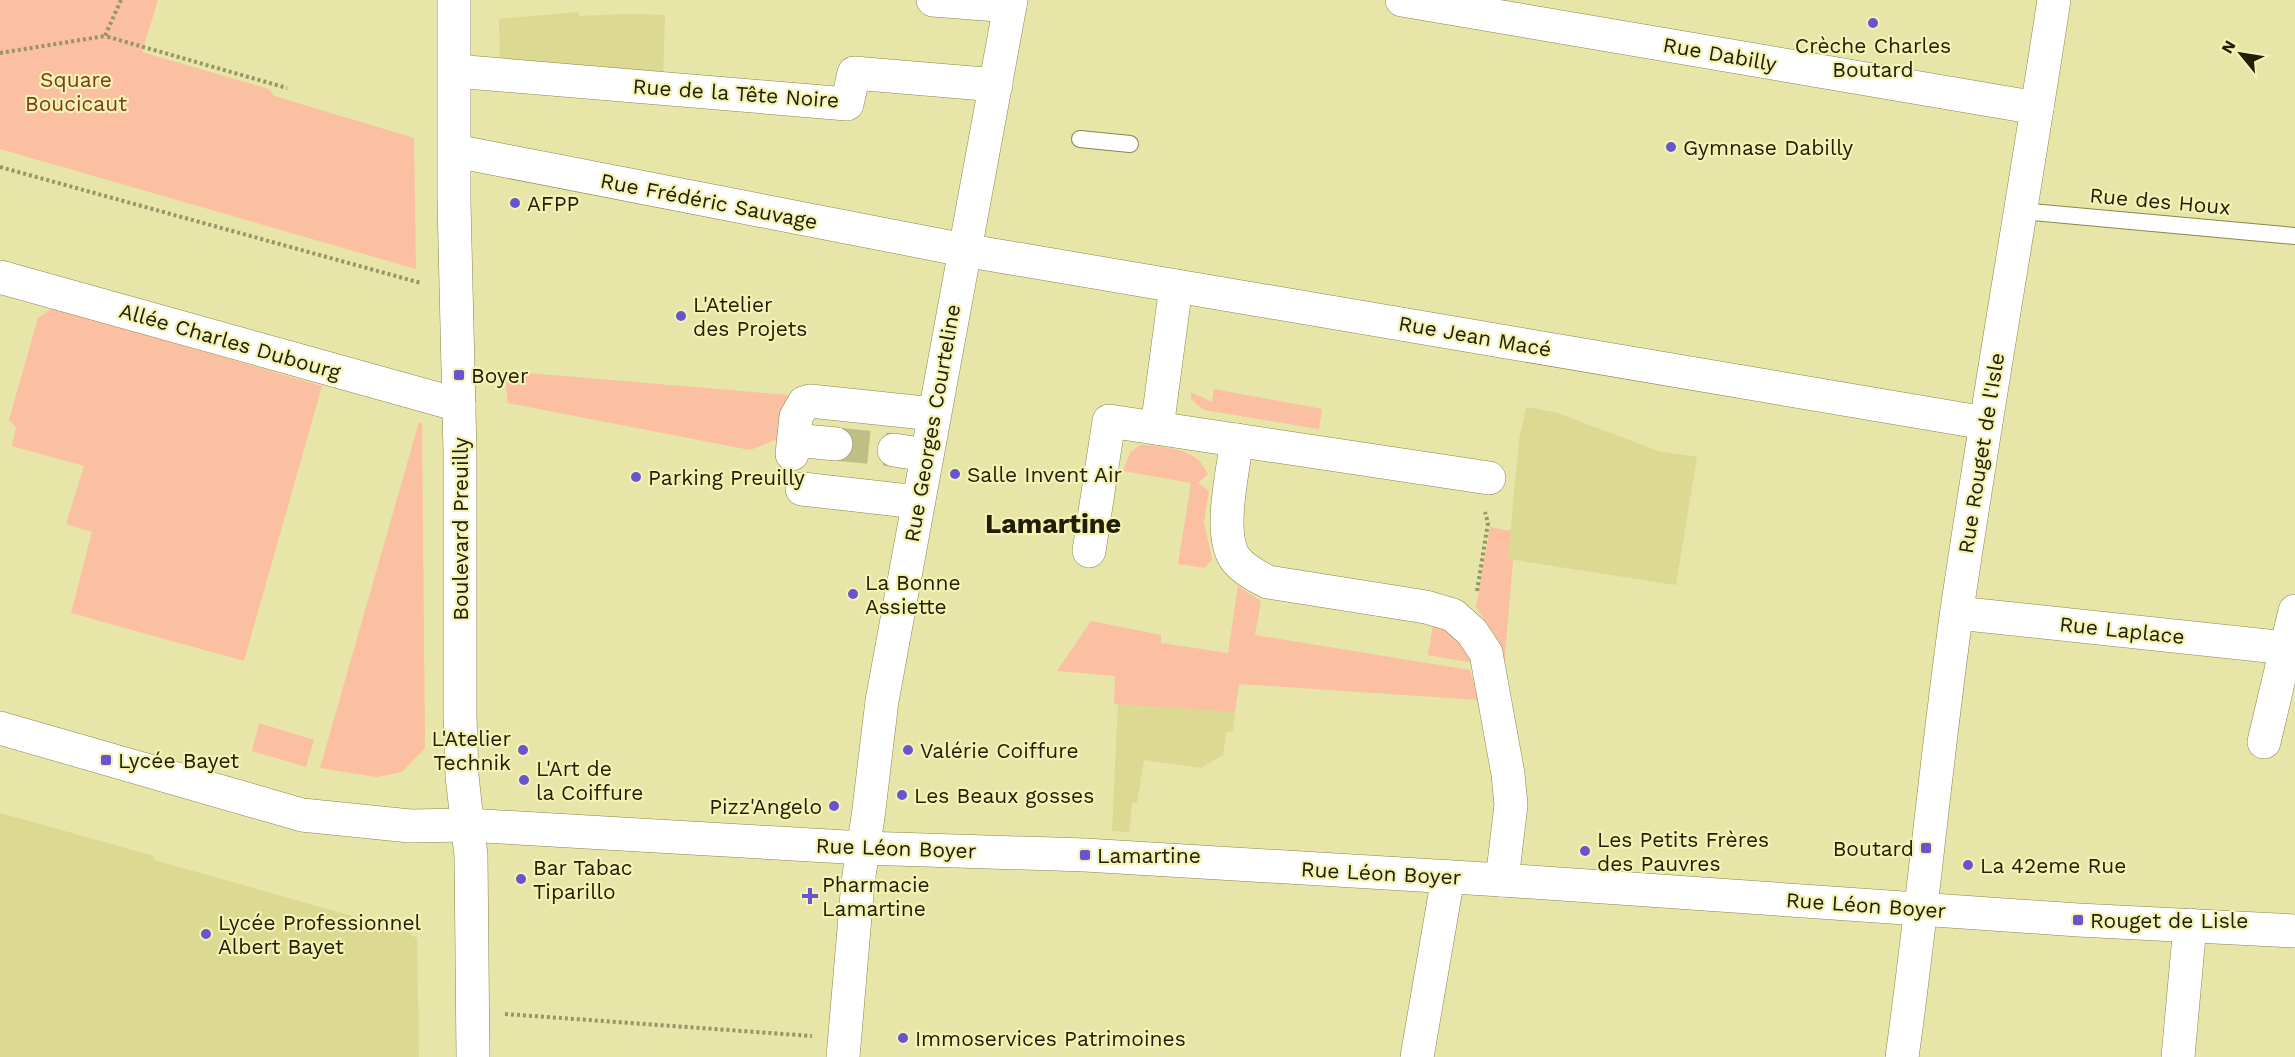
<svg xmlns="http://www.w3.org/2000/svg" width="2295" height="1057" viewBox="0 0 2295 1057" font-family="'Work Sans',sans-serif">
<rect width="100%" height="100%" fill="#e7e5a7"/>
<g fill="#dcd993">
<path d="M578,12L579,16L627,14L665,15L663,79L500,71L499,19Z"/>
<path d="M1526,407L1555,412L1658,451L1697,457L1676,585L1508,559L1519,440Z"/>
<path d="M1118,704L1235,712L1233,731L1226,732L1223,755L1201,768L1144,760L1137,803H1132L1129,832L1112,831Z"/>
<path d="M0,813L154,856V860L412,933L411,935L417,938L419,1057H0Z"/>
</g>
<g fill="#fbbfa2">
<path d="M0,0H158L142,52L269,89L274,96L414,138L416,269L0,149Z"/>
<path d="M53,308L322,386L244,661L71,613L92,532L66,524L84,466L12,446L16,427L9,420L38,318Z"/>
<path d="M504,371L789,395L785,436L750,450L508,403Z"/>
<path d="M1214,389L1322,409L1319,429L1205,410L1197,405L1191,398V392L1212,402Z"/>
<path d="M419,422L422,423L425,748L402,772L377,777L320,768Z"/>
<path d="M1140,445C1155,445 1180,448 1193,456C1200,460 1204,467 1208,474L1198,483L1209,491L1204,522L1212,559L1205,568L1178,564L1191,483L1123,471L1130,453Z"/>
<path d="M1490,527L1511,531L1508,558L1513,560L1504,668L1495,635L1476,607Z"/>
<path d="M1238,586L1261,601L1255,635L1470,670L1479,700L1239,684L1235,712L1114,704L1115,676L1057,671L1091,621L1161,635V643L1228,653Z"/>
<path d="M1433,626L1456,633L1474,663L1428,655Z"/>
<path d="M259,723L314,740L306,767L252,751Z"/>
</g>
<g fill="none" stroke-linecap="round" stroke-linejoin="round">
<path stroke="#bfbe87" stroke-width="33" stroke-dasharray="33 16" stroke-linecap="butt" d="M836,444L894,450"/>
<defs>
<g id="lane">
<path d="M1080,139L1130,144"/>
<path d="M2022,211L2295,236"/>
</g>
<g id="street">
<path d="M933,0L1010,6"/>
<path d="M1402,0L2037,108"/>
<path d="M455,71L847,104L854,73L996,85"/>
<path d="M455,151L964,250L1985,423"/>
<path d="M0,277L459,405"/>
<path d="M1157,428L1176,286"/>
<path d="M794,440L836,444"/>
<path d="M1237,440C1233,470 1220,526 1232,553C1238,567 1256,576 1268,582L1426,607L1453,615L1472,632L1486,653L1508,774L1511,805L1502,880"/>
<path d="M894,450L926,455"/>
<path d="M792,454L796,417L804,403L810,401L934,414"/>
<path d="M802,489L917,502"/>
<path d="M1089,551L1109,421L1489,478"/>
<path d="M1957,613L2287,648"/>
<path d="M2264,742L2295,611"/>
<path d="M843,1057L858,882L868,817L882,701L1011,0"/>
<path d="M1417,1057L1448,877"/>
<path d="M1902,1057C1923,908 1936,758 1957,610C1987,406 2023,203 2054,0"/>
<path d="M2178,1057L2190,925"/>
</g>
<path id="secondary" d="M454,0V201L460,453V715L462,776L471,856L473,1057"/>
<path id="primary" d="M0,728L302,815L410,826L467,825L863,848L1085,855L1502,880L2078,920L2295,931"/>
</defs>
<use href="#lane" stroke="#89864c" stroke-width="18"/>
<use href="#street" stroke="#89864c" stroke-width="34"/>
<use href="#secondary" stroke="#89864c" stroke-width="34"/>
<use href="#primary" stroke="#89864c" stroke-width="34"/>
<g stroke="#979566" stroke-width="4" stroke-dasharray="3 3" stroke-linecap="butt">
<path d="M121,0L105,36L287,88"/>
<path d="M0,53L105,36"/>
<path d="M0,167L421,283"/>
<path d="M1477,591L1488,523L1485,512"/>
<path d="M505,1014L812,1036"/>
</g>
<use href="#lane" stroke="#fff" stroke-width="16"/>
<use href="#street" stroke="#fff" stroke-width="33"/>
<use href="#secondary" stroke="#fff" stroke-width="33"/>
<use href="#primary" stroke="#fff" stroke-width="33"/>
</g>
<g fill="#6954cd" stroke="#f4f2b4" stroke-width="2">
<circle cx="1873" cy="23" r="6"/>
<circle cx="1671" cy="147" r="6"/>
<circle cx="515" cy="203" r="6"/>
<circle cx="681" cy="316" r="6"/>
<rect x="453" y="369" width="12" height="12" rx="3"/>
<circle cx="955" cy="474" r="6"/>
<circle cx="636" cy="477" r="6"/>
<circle cx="853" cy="594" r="6"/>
<circle cx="523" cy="750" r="6"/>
<circle cx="908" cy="750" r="6"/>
<rect x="100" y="754" width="12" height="12" rx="3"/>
<circle cx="524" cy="780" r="6"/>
<circle cx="902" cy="795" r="6"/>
<circle cx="834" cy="806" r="6"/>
<rect x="1920" y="842" width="12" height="12" rx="3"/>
<circle cx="1585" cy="851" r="6"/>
<rect x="1079" y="849" width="12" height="12" rx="3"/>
<circle cx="1968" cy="865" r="6"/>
<circle cx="521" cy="879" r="6"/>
<path d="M807 887h6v6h6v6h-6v6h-6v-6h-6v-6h6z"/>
<rect x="2072" y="914" width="12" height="12" rx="3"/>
<circle cx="206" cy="934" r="6"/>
<circle cx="903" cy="1038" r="6"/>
</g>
<g text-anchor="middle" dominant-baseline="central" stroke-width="4.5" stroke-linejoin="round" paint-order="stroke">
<g font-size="21" fill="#212007" stroke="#f4f2b4" text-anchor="start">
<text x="1873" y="45" text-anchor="middle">Crèche Charles<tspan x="1873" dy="24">Boutard</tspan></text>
<text x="1683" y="147">Gymnase Dabilly</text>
<text x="527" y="203">AFPP</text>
<text x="693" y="304">L'Atelier<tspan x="693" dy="24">des Projets</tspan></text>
<text x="471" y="375">Boyer</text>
<text x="967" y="474">Salle Invent Air</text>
<text x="648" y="477">Parking Preuilly</text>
<text x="865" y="582">La Bonne<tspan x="865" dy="24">Assiette</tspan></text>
<text x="511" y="738" text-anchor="end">L'Atelier<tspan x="511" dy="24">Technik</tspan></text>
<text x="920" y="750">Valérie Coiffure</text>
<text x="118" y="760">Lycée Bayet</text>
<text x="536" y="768">L'Art de<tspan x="536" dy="24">la Coiffure</tspan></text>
<text x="914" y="795">Les Beaux gosses</text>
<text x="822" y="806" text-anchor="end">Pizz'Angelo</text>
<text x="1597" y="839">Les Petits Frères<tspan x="1597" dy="24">des Pauvres</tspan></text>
<text x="1914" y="848" text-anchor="end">Boutard</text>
<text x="1097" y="855">Lamartine</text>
<text x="1980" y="865">La 42eme Rue</text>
<text x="533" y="867">Bar Tabac<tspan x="533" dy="24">Tiparillo</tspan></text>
<text x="822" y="884">Pharmacie<tspan x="822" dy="24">Lamartine</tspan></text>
<text x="2090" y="920">Rouget de Lisle</text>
<text x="218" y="922">Lycée Professionnel<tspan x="218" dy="24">Albert Bayet</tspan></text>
<text x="915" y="1038">Immoservices Patrimoines</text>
</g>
<g font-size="21" fill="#212007" stroke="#f4f2b4">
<text transform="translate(1720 54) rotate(10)">Rue Dabilly</text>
<text transform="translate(736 93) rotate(4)">Rue de la Tête Noire</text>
<text transform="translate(709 201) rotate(11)">Rue Frédéric Sauvage</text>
<text transform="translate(2160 201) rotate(5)">Rue des Houx</text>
<text transform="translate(1475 336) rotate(10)">Rue Jean Macé</text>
<text transform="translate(230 341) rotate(16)">Allée Charles Dubourg</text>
<text transform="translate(932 423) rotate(-80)">Rue Georges Courteline</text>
<text transform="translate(1981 453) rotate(-81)">Rue Rouget de l'Isle</text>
<text transform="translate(460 529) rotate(-90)">Boulevard Preuilly</text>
<text transform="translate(2122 630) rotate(6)">Rue Laplace</text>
<text transform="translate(896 848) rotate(2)">Rue Léon Boyer</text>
<text transform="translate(1381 873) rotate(3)">Rue Léon Boyer</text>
<text transform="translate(1866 905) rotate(4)">Rue Léon Boyer</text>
</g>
<g font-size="21" fill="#7a3b19" stroke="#f4f2b4">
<text x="76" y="79">Square<tspan x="76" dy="24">Boucicaut</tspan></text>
</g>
<g font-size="27" font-weight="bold" fill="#212007" stroke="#f4f2b4">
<text x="1053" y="524">Lamartine</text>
</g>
</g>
<g transform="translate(2241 54) rotate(300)" stroke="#f4f2b4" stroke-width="4.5" paint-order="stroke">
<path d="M0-4.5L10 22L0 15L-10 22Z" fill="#212007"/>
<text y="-9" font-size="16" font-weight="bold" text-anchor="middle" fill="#212007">N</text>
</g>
</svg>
